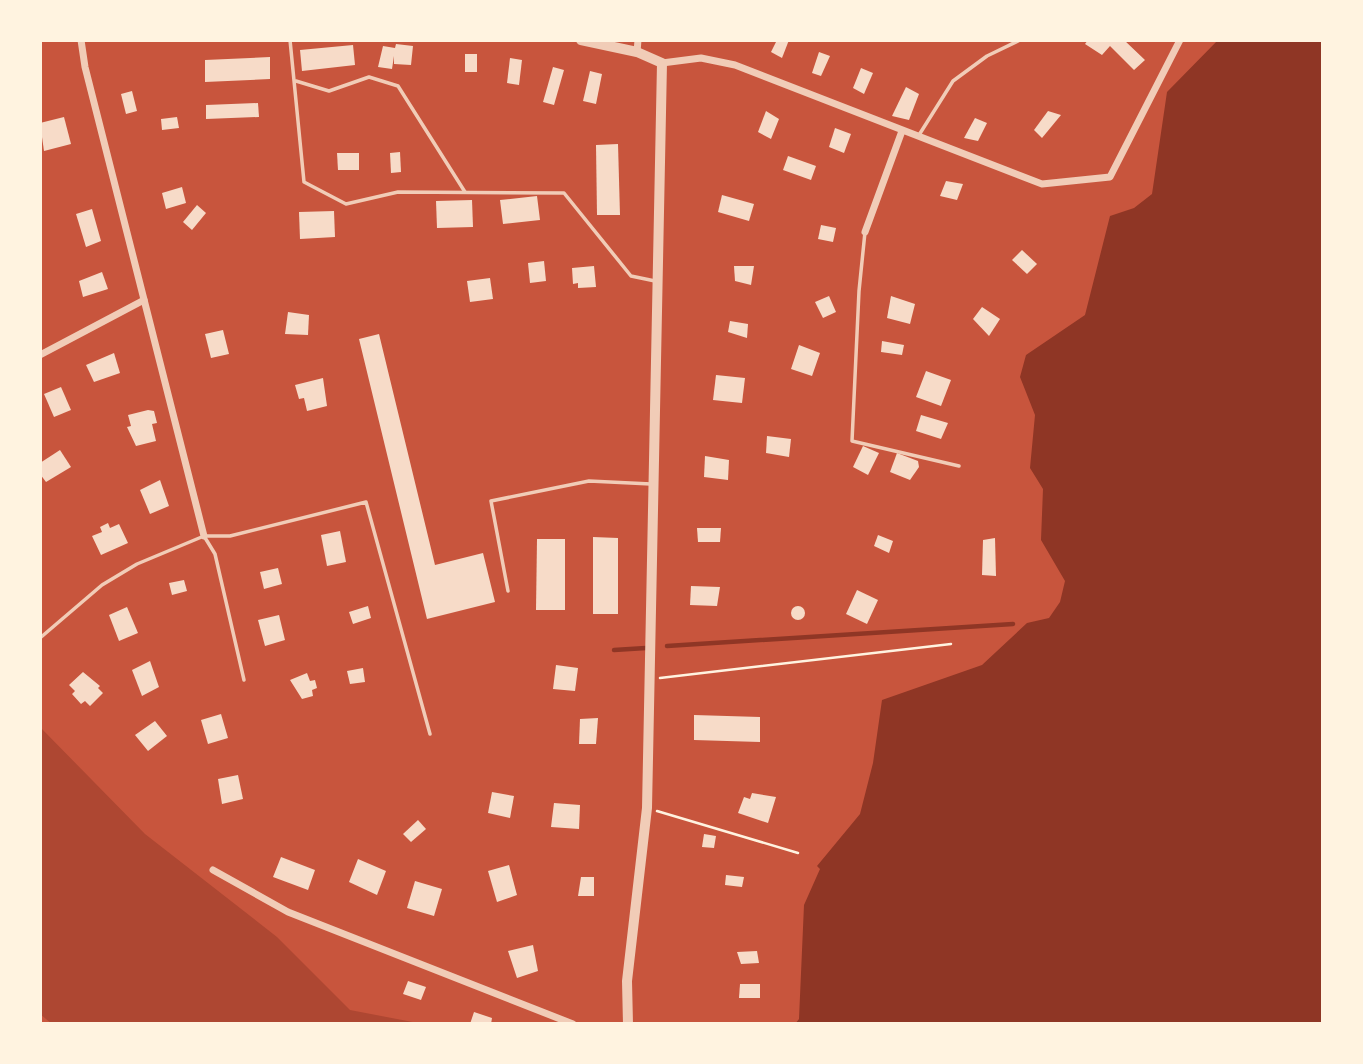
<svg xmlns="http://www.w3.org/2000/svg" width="1363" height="1064" viewBox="0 0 1363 1064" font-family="Raleway,sans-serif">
<rect width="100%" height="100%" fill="#c8553d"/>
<path fill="#ae4732" d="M40,727L145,834L277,937L350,1010L423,1024H52L40,1014Z"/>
<path fill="#8f3625" d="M1218,40H1323V1024H795L799,1019L804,905L820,869L817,866L860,814L873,763L882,700L982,665L1027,623L1049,618L1060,602L1065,581L1041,540L1043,489L1030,468L1035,415L1020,377L1026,355L1085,315L1110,216L1134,208L1152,194L1167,92Z"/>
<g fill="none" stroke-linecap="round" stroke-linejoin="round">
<g stroke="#8f3625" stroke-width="4.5">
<path d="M667,646L1013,624"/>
<path d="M614,650L646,648"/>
</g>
</g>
<g fill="#f7dbc8">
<path d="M777,40H789L782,58L771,52Z"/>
<path d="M1088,40H1124L1145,60L1134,70L1110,46L1102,55L1085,44Z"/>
<path d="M396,44L413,46L411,65L394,64V56L392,69L378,67L383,46L395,48Z"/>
<path d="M353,45L355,65L302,71L300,50Z"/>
<path d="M819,52L830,56L821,76L812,73Z"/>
<rect x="465" y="54" width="12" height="18"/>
<path d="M270,57V79L205,82V60Z"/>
<path d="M510,58L522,60L519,85L507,83Z"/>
<path d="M553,67L564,70L554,105L543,102Z"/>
<path d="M861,68L873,73L864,94L853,88Z"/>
<path d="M590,71L602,74L596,104L583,101Z"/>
<path d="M906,87L919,94L909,120L892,116Z"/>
<path d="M132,91L137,111L126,114L121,94Z"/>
<path d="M258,103L259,117L206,119V105Z"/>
<path d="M766,111L779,119L771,139L758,132Z"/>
<path d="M1048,111L1061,115L1042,138L1034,130Z"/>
<path d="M64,117L71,144L44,151L40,123Z"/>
<path d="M177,117L179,128L162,130L161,119Z"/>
<path d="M975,118L987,123L978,141L964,138Z"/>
<path d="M835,128L851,134L844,153L829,147Z"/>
<path d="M618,144L620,215H597L596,145Z"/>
<path d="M400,152L401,172L391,173L390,153Z"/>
<path d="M337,153H359V170H338Z"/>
<path d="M788,156L816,166L811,180L783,170Z"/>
<path d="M946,181L963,184L957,200L940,196Z"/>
<path d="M182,187L186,203L166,209L162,193Z"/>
<path d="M722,195L754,204L749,221L718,212Z"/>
<path d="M537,196L540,220L503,224L500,200Z"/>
<path d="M472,200L473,227L437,228L436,201Z"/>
<path d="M197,205L206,213L192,230L183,222Z"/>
<path d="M92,209L101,241L86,247L76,214Z"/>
<path d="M334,211L335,237L300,239L299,212Z"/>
<path d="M821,225L836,228L833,242L818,239Z"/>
<path d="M1022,250L1037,264L1027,274L1012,260Z"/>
<path d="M544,261L546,281L530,283L528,263Z"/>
<path d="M594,266L596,287L578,288V283L573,284L572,268Z"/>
<path d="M734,266H754L751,285L735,281Z"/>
<path d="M102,272L108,289L83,297L79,281Z"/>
<path d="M490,278L493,299L470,302L467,281Z"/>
<path d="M829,296L836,312L823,318L815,302Z"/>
<path d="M891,296L915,304L910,324L887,318Z"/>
<path d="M982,307L1000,319L989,336L973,319Z"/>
<path d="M288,312L309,315L308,335L285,334Z"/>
<path d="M730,321L748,324L747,338L728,332Z"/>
<path d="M223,330L229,354L211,358L205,334Z"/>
<path d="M379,334L435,565L483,553L495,602L427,619L359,339Z"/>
<path d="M882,341L904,345L902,355L881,352Z"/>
<path d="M799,345L820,353L812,376L791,369Z"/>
<path d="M114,353L120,373L94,382L86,365Z"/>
<path d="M926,371L951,380L941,406L916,397Z"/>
<path d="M716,375L745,378L742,403L713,400Z"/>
<path d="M323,378L327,406L307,411L304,398L299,399L295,385Z"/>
<path d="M61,387L71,410L54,417L44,394Z"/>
<path d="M148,410L154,411L157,423L152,424L156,441L136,446L127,427L131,426L128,415Z"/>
<path d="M921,415L948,423L941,439L916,431Z"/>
<path d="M767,436L791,439L789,457L766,453Z"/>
<path d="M863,446L879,453L868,475L853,467Z"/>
<path d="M60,450L71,467L46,482L40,474V463Z"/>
<path d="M897,453L918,461L919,467L910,480L890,472Z"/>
<path d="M705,456L729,460L728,480L704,477Z"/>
<path d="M160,480L169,506L150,514L140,490Z"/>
<path d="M108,523L110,528L119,524L128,543L101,555L92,536L102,532L100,527Z"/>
<path d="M697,528H721L720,542H698Z"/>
<path d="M340,531L346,562L327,566L321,535Z"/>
<path d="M878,535L893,541L889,553L874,546Z"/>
<path d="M593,537L618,538V614H593Z"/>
<path d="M995,538L996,576L982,575L983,540Z"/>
<path d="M537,539H565V610H536Z"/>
<path d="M278,568L282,584L264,589L260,572Z"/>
<path d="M184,580L187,591L172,595L169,583Z"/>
<path d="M691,586L720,587L717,606L690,605Z"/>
<path d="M857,590L878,600L867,624L846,614Z"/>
<circle cx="798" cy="613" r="7"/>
<path d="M368,606L371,618L353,624L349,612Z"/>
<path d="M127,607L138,633L119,641L109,615Z"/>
<path d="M279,615L285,640L265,646L258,620Z"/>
<path d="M150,661L159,687L142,696L132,670Z"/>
<path d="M556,665L578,668L575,691L553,689Z"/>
<path d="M363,668L365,682L350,684L347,671Z"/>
<path d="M83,672L100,686L98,688L103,693L90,706L85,701L81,704L72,694L75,691L69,685Z"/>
<path d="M307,673L310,681L315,680L317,688L312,690L313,696L302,699L290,680Z"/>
<path d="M221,714L228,738L208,744L201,720Z"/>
<path d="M694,715L760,717V742L694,740Z"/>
<path d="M598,718L596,744H579L580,719Z"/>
<path d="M155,721L167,736L148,751L135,735Z"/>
<path d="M238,775L243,799L222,804L218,779Z"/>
<path d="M492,792L514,796L510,818L488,813Z"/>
<path d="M752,793L776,797L768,823L738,813L744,797L750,799Z"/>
<path d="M554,803L580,805L579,829L551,827Z"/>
<path d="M418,820L426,829L411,842L403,834Z"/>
<path d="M704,834L716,836L714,848L702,847Z"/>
<path d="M281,857L315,870L308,890L273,877Z"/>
<path d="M358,859L386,871L377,895L349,882Z"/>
<path d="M509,865L517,895L497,902L488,871Z"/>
<path d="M726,875L744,877L742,887L725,885Z"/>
<path d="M581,877H594V896H578Z"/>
<path d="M415,881L442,889L434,916L407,908Z"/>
<path d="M533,945L538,971L517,978L508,951Z"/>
<path d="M757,951L759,963L741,964L737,952Z"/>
<path d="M408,981L426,987L421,1000L403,994Z"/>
<path d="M740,984H760V998H739Z"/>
<path d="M474,1012L492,1018L491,1024H470Z"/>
</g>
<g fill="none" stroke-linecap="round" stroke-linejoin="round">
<g stroke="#fff3e0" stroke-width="2.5">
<path d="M660,678L951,644"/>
<path d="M657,811L798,853"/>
</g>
<g stroke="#f1ccb7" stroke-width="3.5">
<path d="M290,40L304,182L346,204L398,192L564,193L631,276L655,281"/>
<path d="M296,81L329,91L369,77L398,86L465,192"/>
<path d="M919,135L953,81L987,56L1020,40"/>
<path d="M865,232L859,291L852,441L959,466"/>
<path d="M204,536L215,554L244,680"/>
<path d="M508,591L491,501L589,481L651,484"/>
<path d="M40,638L102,585L137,564L204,536H230L366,502L430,734"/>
</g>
<g stroke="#f1ccb7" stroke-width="7">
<path d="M81,40L85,67L204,536"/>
<path d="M637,52L638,40"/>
<path d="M662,63L701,58L735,65L1042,184L1110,177L1180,40"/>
<path d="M865,232L902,131"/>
<path d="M40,355L144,300"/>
<path d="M213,870L288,912L573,1024"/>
</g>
<path stroke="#f1ccb7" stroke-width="10" d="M581,40L637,52L662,63L647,808L627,981L628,1024"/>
</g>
<rect width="1363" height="1064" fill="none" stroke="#fff3e0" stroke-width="84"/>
</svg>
